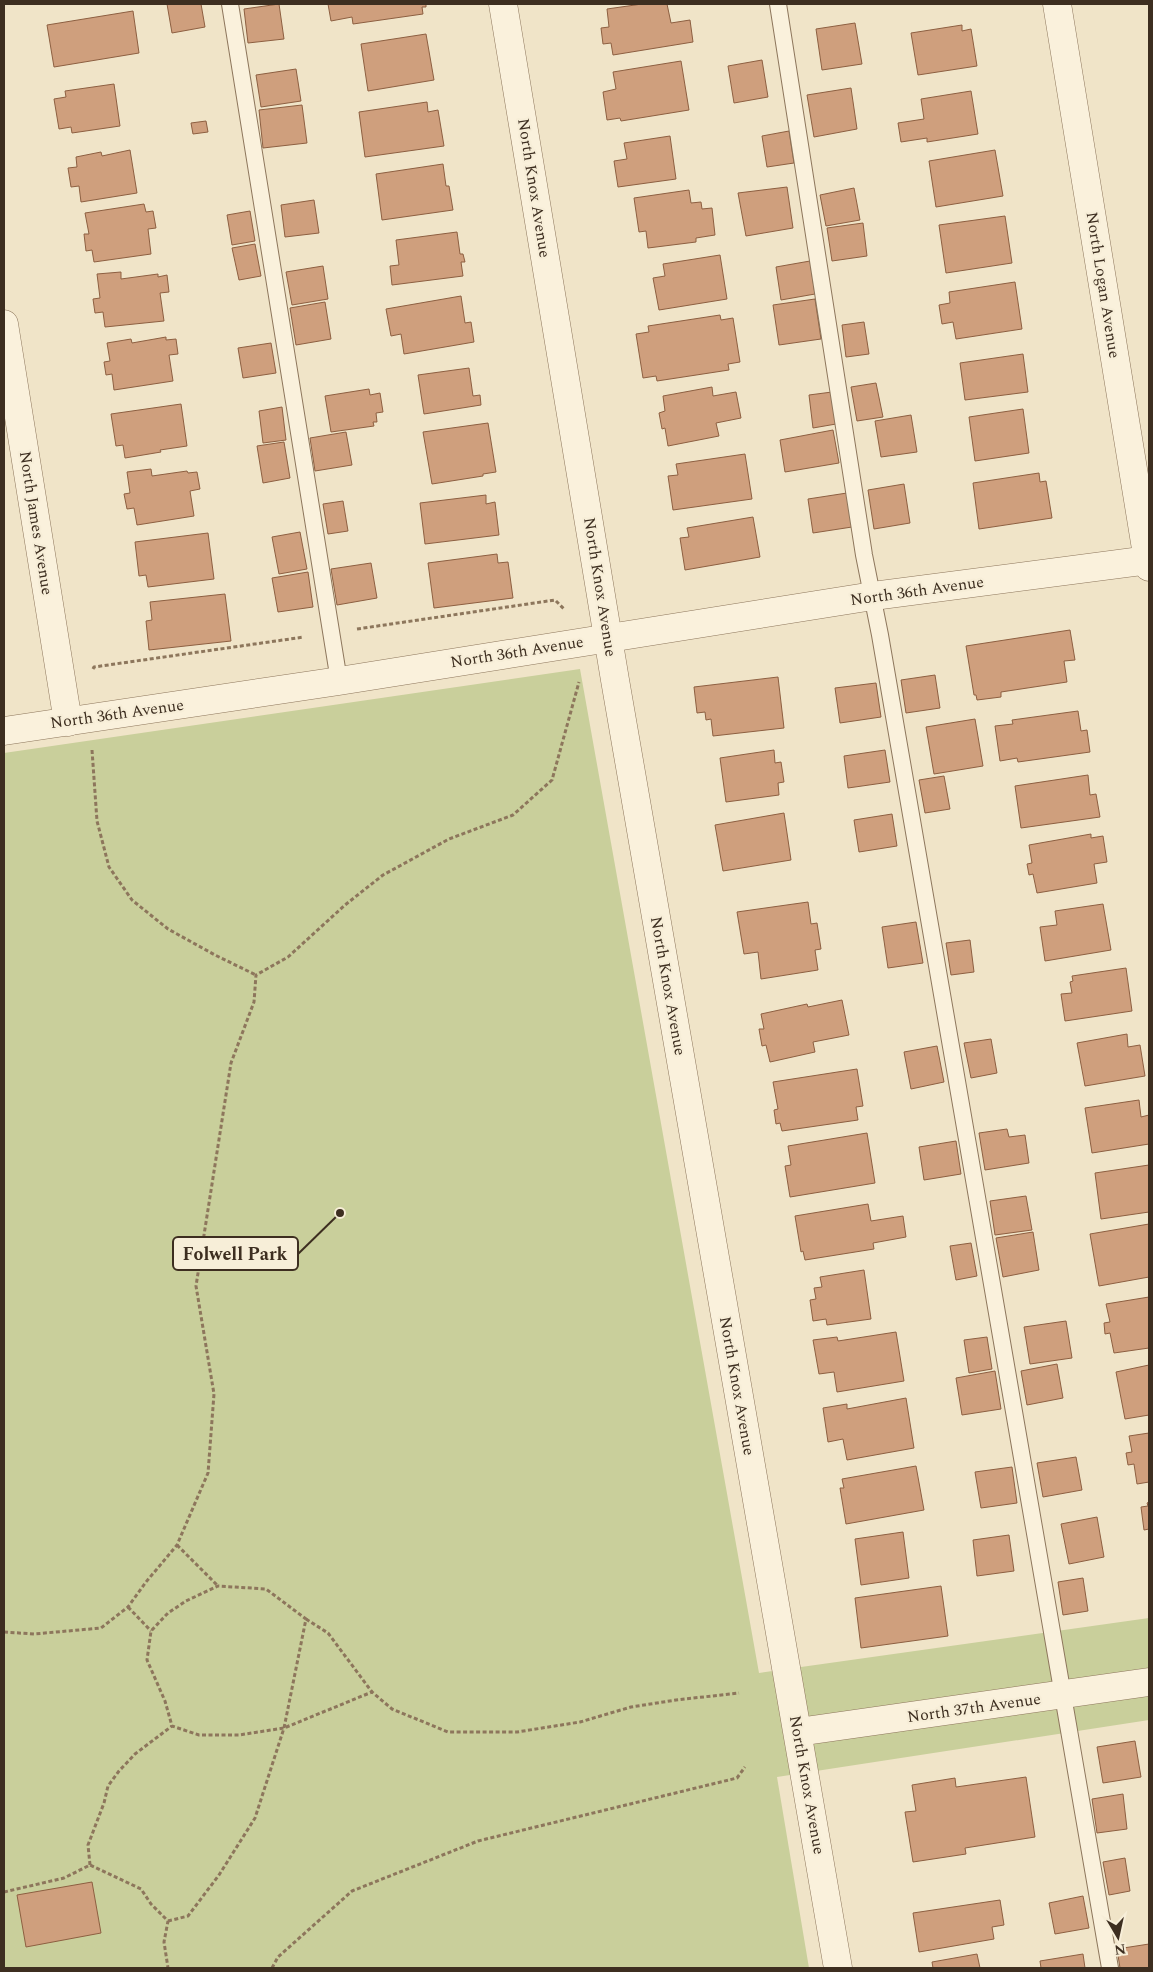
<svg xmlns="http://www.w3.org/2000/svg" width="1153" height="1972" viewBox="0 0 1153 1972" font-family="Spectral,serif">
<rect width="100%" height="100%" fill="#f0e4c8"/>
<path fill="#c9cf9b" d="M580,669L759,1673L1149,1618V1720L777,1777L809,1968H4V753Z"/>
<g fill="#cf9f7d" stroke="#8d5f41">
<path d="M167,4H201L205,27L172,33Z"/>
<path d="M279,4L284,39L248,43L244,9Z"/>
<path d="M328,4H426V7H422L423,14L353,24L352,17L331,21Z"/>
<path d="M642,4H667L671,23L690,20L693,42L613,55L611,43L603,44L601,28L609,27L607,9Z"/>
<path d="M133,11L139,53L54,67L47,25Z"/>
<path d="M855,23L862,64L822,70L816,29Z"/>
<path d="M962,25V31L971,29L977,66L918,75L911,33Z"/>
<path d="M426,34L434,80L368,91L361,44Z"/>
<path d="M762,60L768,97L734,103L728,66Z"/>
<path d="M681,61L689,110L621,121L620,118L607,120L603,92L616,89L613,72Z"/>
<path d="M296,69L301,101L261,107L256,75Z"/>
<path d="M114,84L120,126L72,133L71,127L59,129L54,99L66,97L65,91Z"/>
<path d="M851,88L857,129L814,137L807,95Z"/>
<path d="M971,91L978,134L927,142V138L901,142L898,123L924,119L921,99Z"/>
<path d="M427,102L428,112L438,110L444,146L365,157L359,112Z"/>
<path d="M302,105L307,143L263,148L259,110Z"/>
<path d="M206,121L208,132L193,134L191,123Z"/>
<path d="M789,131L794,163L767,167L762,136Z"/>
<path d="M670,136L676,179L618,187L614,161L627,159L624,143Z"/>
<path d="M130,150L137,193L81,202L79,186L71,187L68,168L77,167L76,157L101,152L102,156Z"/>
<path d="M995,150L1003,196L936,207L929,161Z"/>
<path d="M443,164L446,186H449L453,210L382,220L376,174Z"/>
<path d="M787,187L793,228L746,236L738,193Z"/>
<path d="M854,188L860,220L826,226L820,195Z"/>
<path d="M689,190L691,203L701,202L702,209L712,208L715,235L696,238V242L648,248L646,231L639,232L634,198Z"/>
<path d="M314,200L319,233L285,237L281,205Z"/>
<path d="M144,204L146,212L153,211L156,228L148,229L151,254L94,262L92,250L86,251L84,234H89L85,213Z"/>
<path d="M250,211L255,241L232,245L227,215Z"/>
<path d="M1005,216L1012,263L946,273L939,225Z"/>
<path d="M863,223L867,256L832,261L827,228Z"/>
<path d="M457,232L460,254H463L465,262H461L463,276L392,285L390,266L399,265L396,240Z"/>
<path d="M255,244L261,276L239,280L232,248Z"/>
<path d="M720,255L727,299L659,310L653,278L665,276L663,264Z"/>
<path d="M810,261L815,294L781,300L776,267Z"/>
<path d="M323,266L328,299L292,305L286,272Z"/>
<path d="M121,272V279L158,274V277L167,275L169,292L160,293L164,321L105,327L103,312L95,313L93,299L100,298L97,274Z"/>
<path d="M1015,282L1022,329L956,339L953,322L942,324L939,305L950,303L949,292Z"/>
<path d="M461,296L465,323L471,322L474,342L404,354L401,334L391,336L386,309Z"/>
<path d="M815,299L821,339L779,345L773,305Z"/>
<path d="M325,302L331,339L296,345L290,308Z"/>
<path d="M720,315L721,320L733,318L740,362L728,364L729,370L657,381L656,376L643,378L636,334L649,332L648,326Z"/>
<path d="M864,322L869,354L846,357L842,325Z"/>
<path d="M166,337V340L176,339L178,354L169,355L173,381L114,390L112,374L106,375L104,362L110,361L107,343L131,339L132,343Z"/>
<path d="M271,343L276,373L243,378L238,348Z"/>
<path d="M1023,354L1028,392L965,400L960,363Z"/>
<path d="M469,368L473,396L480,395L481,405L424,414L418,375Z"/>
<path d="M876,383L883,417L857,421L851,387Z"/>
<path d="M712,387L713,396L736,392L741,418L716,423L719,436L668,446L665,428L662,429L659,413L665,411L663,396Z"/>
<path d="M369,389L370,395L380,393L383,412L376,413L377,422H373L374,426L331,432L325,396Z"/>
<path d="M832,392L836,424L813,428L809,395Z"/>
<path d="M181,404L187,446L160,450L161,452L125,458L123,445L116,446L111,414Z"/>
<path d="M282,407L286,440L263,443L259,411Z"/>
<path d="M1023,409L1029,453L975,461L969,417Z"/>
<path d="M911,415L917,452L881,457L875,421Z"/>
<path d="M488,423L496,472L483,474V476L432,484L423,432Z"/>
<path d="M833,430L839,463L785,472L780,440Z"/>
<path d="M346,432L352,465L315,471L310,438Z"/>
<path d="M284,442L290,478L263,483L257,446Z"/>
<path d="M745,454L752,499L673,510L668,476L678,475L676,464Z"/>
<path d="M151,469L152,476L187,471L188,473L197,472L200,489L190,491L194,516L137,525L134,508L127,509L124,494L130,493L127,472Z"/>
<path d="M1039,473L1040,482L1046,481L1052,518L979,529L973,483Z"/>
<path d="M904,484L910,523L874,529L868,490Z"/>
<path d="M847,493L852,527L813,533L808,499Z"/>
<path d="M486,495V504L495,502L499,535L425,544L420,503Z"/>
<path d="M343,501L348,531L328,534L323,504Z"/>
<path d="M753,517L760,557L685,570L680,538L689,537L687,528Z"/>
<path d="M300,532L307,569L279,574L272,537Z"/>
<path d="M208,533L214,579L148,587L146,575L139,576L135,542Z"/>
<path d="M497,554L498,563L508,562L513,598L434,608L428,563Z"/>
<path d="M371,563L377,598L337,605L331,569Z"/>
<path d="M308,572L313,607L278,612L272,578Z"/>
<path d="M225,594L231,641L149,650L146,621L152,620L150,602Z"/>
<path d="M1070,630L1075,660L1064,661L1067,682L1001,692V697L977,700L976,695H974L966,646Z"/>
<path d="M935,675L940,708L906,713L901,680Z"/>
<path d="M778,677L784,728L713,736L711,719L706,720L705,712L697,713L694,687Z"/>
<path d="M876,683L881,717L840,723L835,688Z"/>
<path d="M1078,711L1081,731L1087,730L1090,752L1018,762L1017,758L1000,761L995,726L1013,724L1012,720Z"/>
<path d="M975,719L983,766L934,774L926,727Z"/>
<path d="M774,750L775,763L781,762L784,782L778,783L779,795L726,802L720,758Z"/>
<path d="M885,750L890,782L848,788L844,756Z"/>
<path d="M1088,775L1090,795L1096,794L1100,817L1021,828L1015,786Z"/>
<path d="M944,776L950,809L925,813L919,780Z"/>
<path d="M784,813L791,860L723,871L715,825Z"/>
<path d="M892,814L897,846L859,852L854,820Z"/>
<path d="M1091,834V838L1103,836L1107,862L1094,864L1097,883L1037,893L1033,874L1029,875L1027,864L1032,863L1029,845Z"/>
<path d="M808,902L811,924L817,923L821,949L815,950L818,970L761,979L758,952L744,954L737,912Z"/>
<path d="M1103,904L1111,950L1045,961L1040,927L1057,925L1055,911Z"/>
<path d="M916,922L923,963L888,968L882,927Z"/>
<path d="M970,940L974,972L951,975L946,943Z"/>
<path d="M1126,968L1132,1011L1065,1021L1061,994L1072,993L1070,982L1073,981L1072,976Z"/>
<path d="M842,1000L849,1035L813,1042L815,1052L770,1062L766,1045L762,1046L759,1029H764L761,1014L807,1004L808,1007Z"/>
<path d="M1127,1034L1128,1047L1140,1045L1145,1076L1085,1086L1077,1043Z"/>
<path d="M991,1039L997,1073L971,1078L964,1043Z"/>
<path d="M937,1046L944,1082L911,1089L904,1052Z"/>
<path d="M857,1069L863,1106L856,1107L858,1120L782,1131L780,1123L776,1124L774,1110L778,1109L773,1082Z"/>
<path d="M1139,1100L1141,1117L1149,1115V1144L1092,1153L1085,1108Z"/>
<path d="M1007,1129L1009,1137L1025,1135L1029,1163L985,1170L979,1133Z"/>
<path d="M867,1133L875,1183L790,1197L785,1166L791,1165L788,1146Z"/>
<path d="M956,1141L961,1174L924,1180L919,1147Z"/>
<path d="M1149,1165V1212L1101,1219L1095,1173Z"/>
<path d="M1026,1196L1032,1230L995,1235L990,1201Z"/>
<path d="M868,1204L871,1221L903,1216L906,1237L873,1243L874,1249L805,1260L803,1251L801,1252L795,1216Z"/>
<path d="M1149,1224V1277L1099,1286L1090,1234Z"/>
<path d="M1033,1232L1039,1270L1003,1277L996,1238Z"/>
<path d="M971,1243L977,1276L956,1280L950,1246Z"/>
<path d="M864,1270L871,1319L827,1325L826,1319L813,1321L810,1300L816,1299L814,1288L822,1287L820,1277Z"/>
<path d="M1149,1297V1348L1114,1353L1110,1333L1105,1334L1104,1323L1110,1322L1106,1304Z"/>
<path d="M1066,1321L1072,1358L1030,1364L1024,1327Z"/>
<path d="M896,1332L904,1381L837,1392L834,1372L819,1374L813,1340L837,1337L838,1341Z"/>
<path d="M987,1337L992,1369L969,1373L964,1340Z"/>
<path d="M1057,1364L1063,1398L1027,1405L1021,1371Z"/>
<path d="M1149,1365V1415L1125,1419L1116,1372Z"/>
<path d="M995,1371L1001,1409L962,1415L956,1378Z"/>
<path d="M906,1398L914,1448L847,1460L843,1439L828,1442L823,1408L847,1404V1409Z"/>
<path d="M1149,1433V1482L1137,1484L1134,1464L1128,1465L1126,1453L1132,1452L1129,1436Z"/>
<path d="M1076,1457L1082,1490L1043,1497L1037,1463Z"/>
<path d="M916,1466L924,1510L846,1524L840,1488H844L842,1479Z"/>
<path d="M1012,1467L1017,1503L981,1508L975,1472Z"/>
<path d="M1149,1502V1529L1144,1530L1141,1507L1148,1506L1147,1503Z"/>
<path d="M1097,1517L1104,1557L1069,1564L1061,1524Z"/>
<path d="M903,1532L909,1578L861,1585L855,1539Z"/>
<path d="M1009,1535L1014,1571L977,1576L973,1540Z"/>
<path d="M1083,1578L1088,1611L1063,1615L1058,1582Z"/>
<path d="M941,1586L948,1636L861,1648L855,1598Z"/>
<path d="M1135,1741L1141,1777L1103,1783L1097,1747Z"/>
<path d="M1026,1777L1035,1837L965,1848L966,1854L913,1862L905,1812L916,1811L912,1785L955,1778L956,1787Z"/>
<path d="M1123,1794L1127,1829L1097,1833L1092,1799Z"/>
<path d="M1125,1858L1130,1891L1109,1895L1103,1862Z"/>
<path d="M92,1882L101,1933L26,1947L17,1895Z"/>
<path d="M1083,1896L1089,1928L1055,1934L1049,1903Z"/>
<path d="M1000,1900L1004,1925L992,1927L994,1939L919,1952L913,1913Z"/>
<path d="M1149,1944V1968H1120L1117,1949Z"/>
<path d="M977,1954L980,1968H933L932,1962Z"/>
<path d="M1083,1954L1085,1968H1041L1040,1961Z"/>
</g>
<g fill="none" stroke-linecap="round" stroke-linejoin="round">
<defs>
<g id="service">
<path d="M230,4L339,681"/>
<path d="M778,4L864,555L880,635L1110,1968"/>
</g>
<g id="minor">
<path d="M503,4L615,680L838,1968"/>
<path d="M1057,4L1149,567"/>
<path d="M4,324L68,722"/>
<path d="M4,731L339,681L873,596L1149,560"/>
<path d="M798,1732L1149,1682"/>
</g>
</defs>
<use href="#service" stroke="#8d765c" stroke-width="18"/>
<use href="#minor" stroke="#8d765c" stroke-width="29"/>
<g stroke="#8d765c" stroke-width="3" stroke-dasharray="4 2.5" stroke-linecap="butt">
<path d="M357,629L555,600L565,610"/>
<path d="M93,669L94,667L304,637"/>
<path d="M92,750L97,821L109,867L132,900L168,929L215,955L256,975"/>
<path d="M177,1545L218,1586"/>
<path d="M128,1607L151,1631"/>
<path d="M306,1619L328,1633L372,1692"/>
<path d="M4,1632L34,1634L101,1628L128,1607L146,1582L177,1545L208,1473L214,1394L196,1286L231,1063L254,1002L256,975L288,957L345,905L383,875L449,839L513,815L552,780L579,682"/>
<path d="M90,1865L88,1845L104,1803L108,1786L119,1771L135,1754L172,1726"/>
<path d="M4,1892L64,1878L90,1865L141,1889L151,1904L168,1921L164,1942L168,1968"/>
<path d="M168,1921L188,1916L219,1875L255,1818L284,1728L306,1619L266,1589L218,1586L186,1601L168,1613L151,1631L147,1660L165,1701L172,1726L199,1735H239L284,1728L372,1692L392,1709L448,1732H517L580,1722L631,1707L676,1700L739,1693"/>
<path d="M272,1968L278,1957L352,1891L478,1841L737,1778L745,1767"/>
</g>
<use href="#service" stroke="#faf1dc" stroke-width="16"/>
<use href="#minor" stroke="#faf1dc" stroke-width="28"/>
</g>
<g text-anchor="middle" dominant-baseline="central" stroke-width="4.5" stroke-linejoin="round" paint-order="stroke">
<g font-size="16" fill="#3d2e20" stroke="#f7eed8">
<text transform="translate(534 188) rotate(81)">North Knox Avenue</text>
<text transform="translate(1103 285) rotate(81)">North Logan Avenue</text>
<text transform="translate(36 523) rotate(81)">North James Avenue</text>
<text transform="translate(600 587) rotate(81)">North Knox Avenue</text>
<text transform="translate(917 591) rotate(-8)">North 36th Avenue</text>
<text transform="translate(517 652) rotate(-9)">North 36th Avenue</text>
<text transform="translate(117 714) rotate(-8)">North 36th Avenue</text>
<text transform="translate(668 986) rotate(80)">North Knox Avenue</text>
<text transform="translate(737 1386) rotate(80)">North Knox Avenue</text>
<text transform="translate(974 1708) rotate(-8)">North 37th Avenue</text>
<text transform="translate(807 1785) rotate(80)">North Knox Avenue</text>
</g>
</g>
<path fill="none" stroke="#3d2e20" stroke-width="2" d="M340 1213L298 1254"/>
<circle fill="#3d2e20" stroke="#f7eed8" stroke-width="2" cx="340" cy="1213" r="5"/>
<rect fill="#f7eed8" stroke="#3d2e20" stroke-width="2" x="173" y="1237" width="125" height="33" rx="5"/>
<g font-size="18" text-anchor="middle" font-weight="bold" fill="#3d2e20">
<text x="235" y="1260">Folwell Park</text>
</g>
<rect width="1153" height="1972" fill="none" stroke="#3d2e20" stroke-width="10"/>
<g transform="translate(1118 1937) rotate(171)" stroke="#f7eed8" stroke-width="4" paint-order="stroke">
<path d="M0-4L9 19L0 12L-9 19Z" fill="#3d2e20"/>
<text y="-8" font-size="14" font-weight="bold" text-anchor="middle" fill="#3d2e20">N</text>
</g>
</svg>
